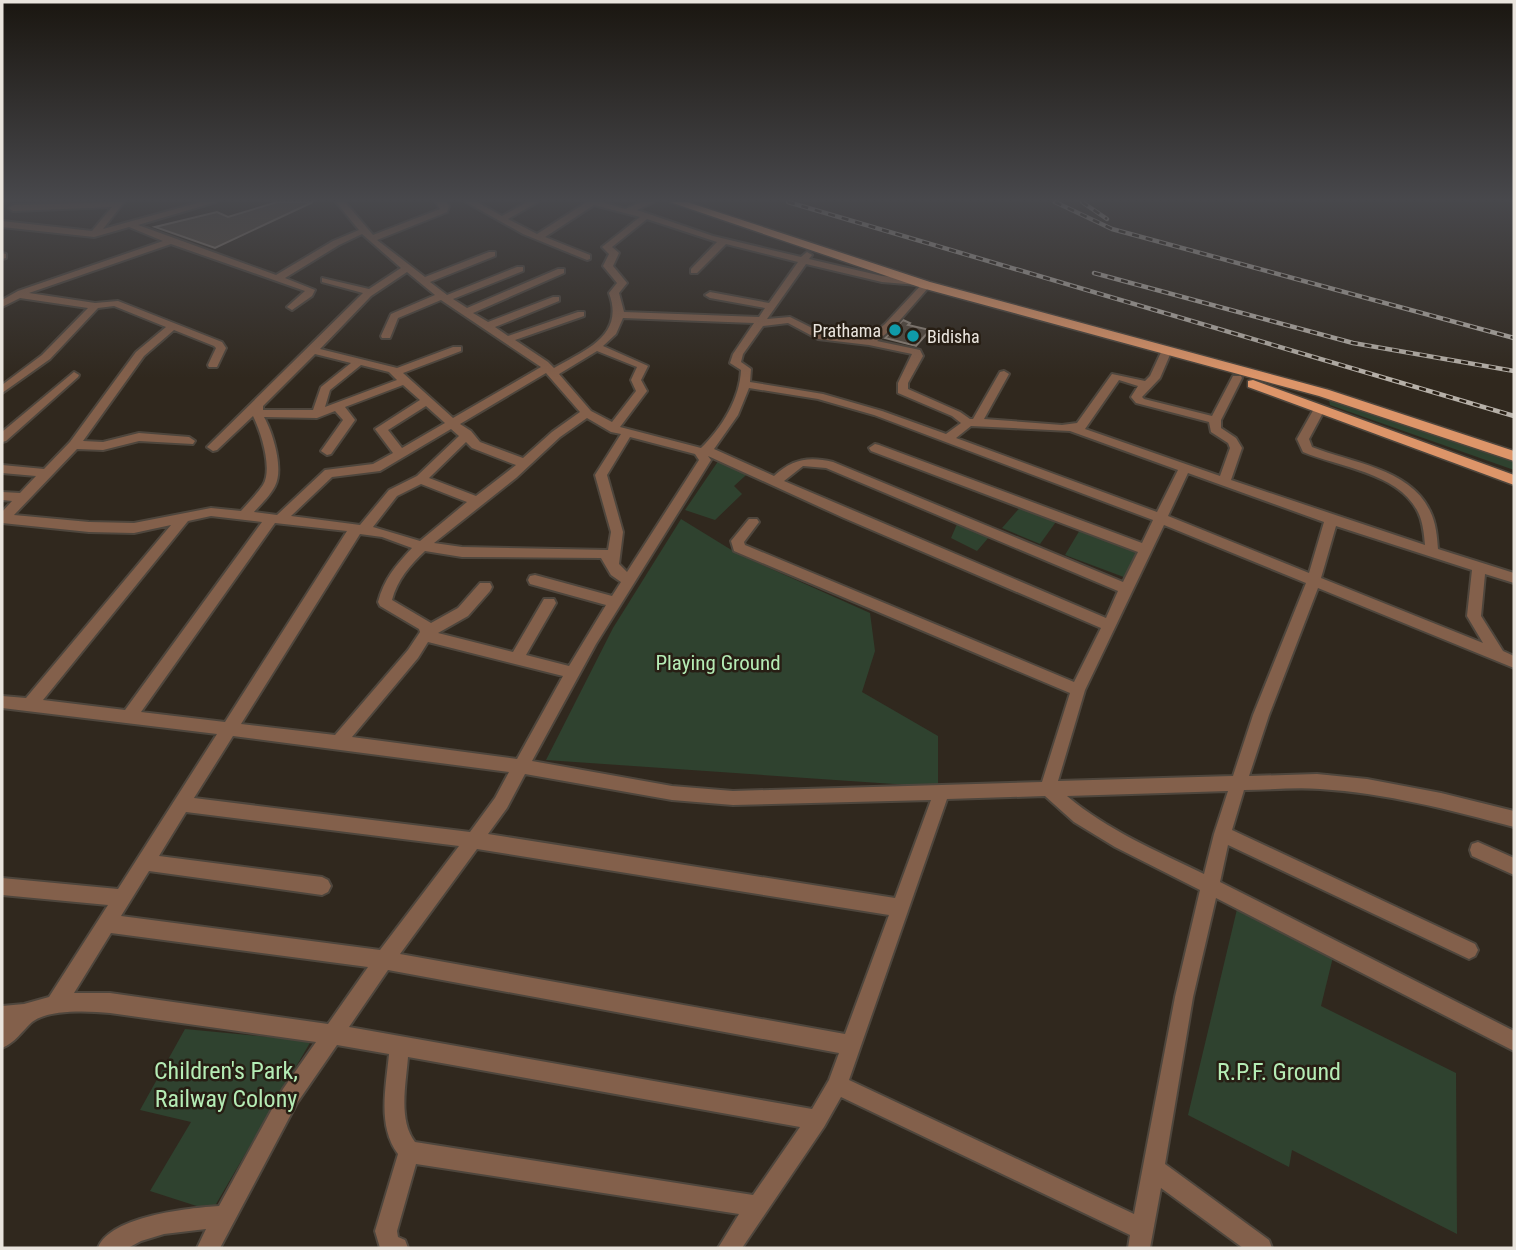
<svg xmlns="http://www.w3.org/2000/svg" width="1516" height="1250" viewBox="0 0 1516 1250" font-family="'Roboto Condensed',sans-serif">
<rect width="100%" height="100%" fill="#30281e"/>
<g fill="#2f422f">
<path d="M1329,400H1336L1513,459L1514,470L1330,405Z"/>
<path d="M723,454L755,467L734,486L742,494L715,520L685,510Z"/>
<path d="M1023,504L1058,519L1040,544L1002,528Z"/>
<path d="M960,517L995,530L977,551L951,538Z"/>
<path d="M681,519L738,554L870,613L875,651L862,692L938,736V787L546,760L613,628Z"/>
<path d="M1084,523L1152,549L1137,582L1065,555Z"/>
<path d="M1238,905L1334,953L1321,1006L1456,1073L1457,1234L1292,1150L1289,1167L1188,1115Z"/>
<path d="M185,1029L311,1041L212,1211L150,1191L191,1122L140,1110Z"/>
</g>
<g fill="#544a3f" stroke="#8c8176" stroke-width="2">
<path d="M277,202H313L215,248L155,227L217,212L228,217Z"/>
<path d="M903,320L910,323L908,325L930,330L916,346L885,338Z"/>
</g>
<g fill="none" stroke-linecap="round" stroke-linejoin="round">
<defs>
<g id="minor">
<path d="M124,202L103,229L201,202H216L138,225L276,275L333,241L359,230L336,202H345L373,235L440,209L436,202H446L449,206L447,212L377,240L425,277L489,252H495V256L430,282L447,295L517,267H523V271L453,299L467,308L558,269H564V273L473,313L488,322L553,297H559V301L495,327L508,336L578,312H584V316L515,340L548,362L554,368C585,350 625,336 609,293L617,283L603,266L609,254L602,247L640,217L594,205L545,237L590,255V259L587,260L523,234L466,202H477L502,216L527,202H538L508,219L537,234L587,202H602L625,209L642,202H654L637,210L713,236L801,257L807,252L812,255L809,259L882,276L918,279L923,282L918,285L882,282L806,264L767,319L790,317L824,334L867,339L885,324L923,283H929V287L893,328L877,341L920,350L923,356L908,383V389L960,412L970,419H973L1000,372L1004,371L1009,374L984,419L1062,425L1077,423L1112,374L1145,381L1150,376L1163,348L1167,347L1172,350L1160,378L1142,397L1144,399L1212,416L1233,376H1241L1242,378L1221,420V428L1236,438L1242,448L1231,480L1425,545C1424,534 1423,522 1418,512C1399,473 1339,467 1303,452L1297,439L1315,407H1323L1325,409L1309,439L1312,447C1351,463 1410,468 1430,511C1436,523 1437,536 1438,549L1514,573V583L1485,574L1481,616L1503,651L1514,656V668L1318,588L1269,715L1249,776L1317,774L1367,779L1441,793L1514,811V827C1450,810 1386,793 1320,789C1295,787 1269,790 1244,790L1232,830L1475,944L1478,950L1475,956L1469,959L1228,845L1220,882L1514,1031V1051L1216,898L1193,997L1165,1164L1269,1240L1272,1248H1243L1161,1188L1150,1248H1128L1130,1235L841,1097L824,1127L742,1248H718L739,1214L416,1164L397,1231L398,1237L405,1240L408,1248H380L375,1231L398,1154C377,1126 386,1087 389,1054L337,1045L297,1103L220,1248H197L206,1229L164,1234L141,1241L128,1248H98C110,1216 189,1208 219,1206L283,1089L316,1042L110,1013C89,1011 49,1009 32,1022C22,1031 15,1043 2,1048V1006L24,1004L49,997L108,905L2,895V878L118,889L217,734L2,708V696L26,698L171,525L134,533L89,532L2,523V512L12,501L2,500V492L20,493L36,476L2,473V465L44,469L70,442L136,352L166,327L114,306L98,308L50,359L2,393V385L42,355L88,308L20,298L2,307V300L18,291L163,241L129,227L94,237L2,227V221L92,231L112,207L13,211L9,208L13,205ZM647,219L717,242L691,269V273H697L726,244L798,262L769,303L710,292L705,295L710,298L765,308L759,317L624,312L619,293L627,283L613,266L619,253L612,247ZM362,234L401,268L369,289L322,278V282L363,293L207,447L213,451L217,450L253,416C261,432 273,469 263,485C257,494 248,503 241,511L211,508L134,523L89,522L14,515L77,449L103,450L139,441L193,444L195,441L189,437L139,433L103,442L83,441L144,356L174,330L214,346L216,348L208,365L209,367H217L226,348L222,342L118,301L95,303L29,293L171,244L305,291L287,307L292,310L312,296L315,290L285,278L339,245ZM407,272L435,295L391,314L381,336L382,338H390L398,318L441,300L541,367L453,418L403,373L461,351V347H453L397,368L320,349L371,296ZM623,318L754,323L733,354L730,363L741,370C740,398 722,428 701,448L620,427L647,391L641,380L648,366L603,346L616,334ZM788,323L818,339L869,345L912,354L898,383V393L952,416L961,423L946,434L882,411L823,394L750,382L751,369L741,362L743,354L763,326ZM597,351L637,367L631,380L636,391L612,422L591,411L559,374ZM315,354L351,363L321,387L313,410H263V406ZM361,365L389,372L397,380L325,407L330,390ZM546,373L580,412L552,432L523,458L480,442L471,431L460,424ZM1119,380L1138,386L1131,397L1136,403L1209,422L1211,432L1228,443L1230,448L1220,476L1085,429ZM403,385L420,400L375,429L393,453L373,464L325,470L277,515L254,512C261,504 270,496 275,486C284,469 273,433 264,417L317,418L335,411L343,420L321,451L327,455L331,454L355,420L345,407ZM749,388L818,399L874,415L1153,520L1142,543L879,445L875,444L869,448L871,451L1138,552L1123,582L833,462C809,456 792,459 774,476L714,449L738,415ZM426,406L445,423L402,448L388,430ZM587,418L611,432L621,434L595,475L611,532L608,550L462,547L434,543L516,478L560,437ZM971,426L1070,431L1178,470L1157,512L956,438ZM451,429L459,436L417,476L389,490L360,525L291,516L332,477L380,471ZM630,437L695,454L699,460L627,572L619,564L623,532L607,475ZM466,442L472,448L516,465L476,496L429,478ZM708,456L844,518L1101,628L1074,682L745,545L744,542L759,522L757,519H749L731,541L734,551L1070,693L1042,782L733,791L672,786L532,761L596,644L711,460ZM803,466L826,468L1118,591L1106,618L784,481ZM1188,473L1324,522L1309,573L1168,516ZM421,484L467,502L420,541L373,527L397,496ZM211,516L262,522L125,710L43,700L188,521ZM275,523L347,531L225,722L141,712ZM1164,525L1306,583L1253,715L1233,776L1058,781L1085,690ZM1336,526L1472,570L1467,616L1483,643L1321,578ZM360,534L382,537L412,548C396,565 384,579 378,602L380,606L419,629L420,632L408,650L335,735L241,724ZM425,551L462,557L601,558L611,575L621,582L612,596L535,575L530,576L528,580L530,584L606,605L569,666L526,655L556,603L554,599H544L513,652L438,633L468,616L490,591L492,587L490,583H480L458,608L431,623L392,600C397,580 410,565 425,551ZM428,642L563,676L517,759L352,737L418,658ZM233,736L509,772L495,798L470,832L194,798ZM525,774L672,800L733,805L931,800L895,898L488,834L507,808ZM1228,791L1214,834L1204,874C1157,851 1107,830 1067,796ZM1045,796L1074,822L1115,847L1200,890L1175,997L1134,1214L849,1080L947,799ZM186,812L459,846L380,950L121,916L149,871L322,895L328,892L331,886L328,880L322,877L159,856ZM477,849L889,915L845,1034L400,954ZM111,933L368,967L328,1024L110,993H74ZM388,970L839,1053L829,1080L812,1109L349,1027ZM408,1057L800,1127L753,1195L415,1142C398,1120 406,1084 408,1057Z"/>
<path d="M2,253L6,254V258L2,259Z"/>
<path d="M74,372L79,375L78,377L6,441L2,442V432Z"/>
<path d="M1478,842L1514,858V875L1472,856L1470,850L1472,844Z"/>
</g>
<g id="major">
<path d="M670,202H687L930,282L1329,390L1514,451V461L1319,396L922,288Z"/>
<path d="M1253,380L1514,475V485L1248,387V381Z"/>
</g>
</defs>
<use href="#minor" stroke="#4e463d" stroke-width="4"/>
<use href="#major" stroke="#4e463d" stroke-width="3"/>
<use href="#minor" fill="#83604b" fill-rule="evenodd"/>
<use href="#major" fill="#dd9569" fill-rule="evenodd"/>
<defs>
<g id="rail">
<path d="M788,202L1514,416"/>
<path d="M1055,202L1112,229L1514,338"/>
<path d="M1082,202L1107,219"/>
<path d="M1094,273L1353,343L1514,371"/>
</g>
</defs>
<use href="#rail" stroke="#b6b0a8" stroke-width="4.5"/>
<use href="#rail" stroke="#271e14" stroke-width="2.5" stroke-dasharray="7" stroke-linecap="butt"/>
</g>
<linearGradient id="sky" x2="0" y2="1"><stop stop-color="#1a1610"/><stop offset="0.53" stop-color="#48484c"/><stop offset="1" stop-color="#48484c" stop-opacity="0"/></linearGradient>
<rect width="1516" height="378" fill="url(#sky)"/>
<g fill="#0f9aa8" stroke="#271e14" stroke-width="2.5">
<circle cx="895" cy="330" r="7"/>
<circle cx="913" cy="336" r="7"/>
</g>
<g text-anchor="middle" dominant-baseline="central" stroke-width="5" stroke-linejoin="round" paint-order="stroke">
<g font-size="18" fill="#e9e4dd" stroke="#271e14" text-anchor="end">
<text x="881" y="330">Prathama</text>
<text x="927" y="336" text-anchor="start">Bidisha</text>
</g>
<g font-size="21" fill="#b5ecb5" stroke="#271e14">
<text x="718" y="663">Playing Ground</text>
</g>
<g font-size="24" fill="#b5ecb5" stroke="#271e14">
<text x="226" y="1071">Children's Park,<tspan x="226" dy="28">Railway Colony</tspan></text>
<text x="1279" y="1072">R.P.F. Ground</text>
</g>
</g>
<rect width="1516" height="1250" fill="none" stroke="#e9e4dd" stroke-width="7"/>
</svg>
